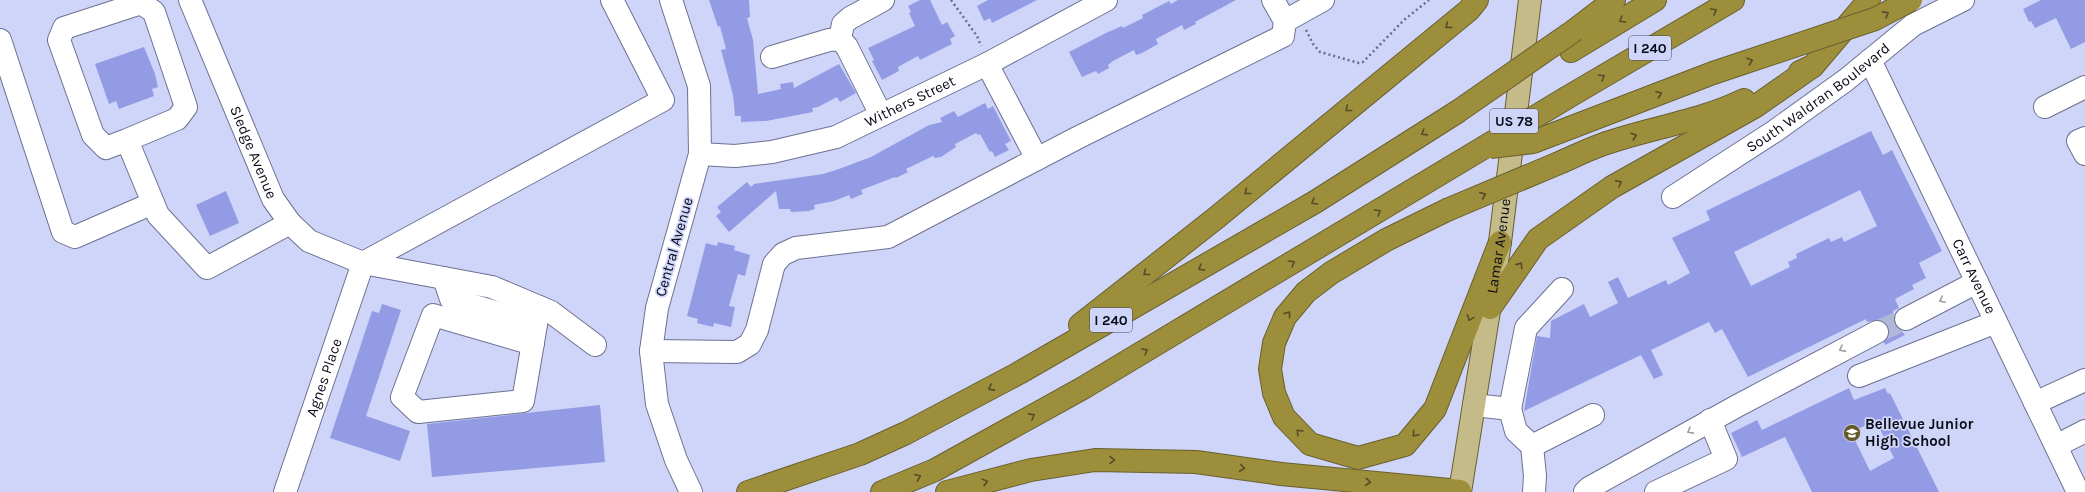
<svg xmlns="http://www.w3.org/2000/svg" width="2085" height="492" viewBox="0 0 2085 492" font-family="Karla,sans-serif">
<rect width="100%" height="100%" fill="#cfd5f9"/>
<g fill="#939be5" fill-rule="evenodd">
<path d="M709,0H749L750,17L747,18L753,40L758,94L781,89L780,84L793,82L794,88L839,64L856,93L840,102L837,97L818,107L812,108L813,112L766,121L741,122V116H735L733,95L721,50L726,49L720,26L718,27Z"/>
<path d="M920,0H930L942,25L947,22L955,36L950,39L952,44L920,60L918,56L898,67L899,71L882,80L872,61L874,60L868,48L915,26L909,13L911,12L908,6Z"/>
<path d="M988,0H1037L992,23L990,18L984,21L977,6Z"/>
<path d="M1178,0H1236L1195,22L1196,24L1184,30L1182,25L1156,39L1158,44L1142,53L1136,55L1134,50L1113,61L1108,65L1109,68L1098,74L1096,71L1082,77L1069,52L1106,33L1122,26L1123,28L1143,18L1142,15L1169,1L1171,4Z"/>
<path d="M2041,0H2085V42L2071,49L2056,18L2035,28L2031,21L2029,22L2023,9Z"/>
<path d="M144,47L155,74L158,87L152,89L154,96L119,109L116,101L109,104L95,64Z"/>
<path d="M985,103L988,109L993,106L1011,141L1005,144L1009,150L995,157L992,151L990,152L980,134L978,135L976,133L955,144L956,147L941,157L935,158L933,156L906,169L908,172L896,178L895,177L869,187L861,190L863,194L851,199L849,195L834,201L814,205L815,209L809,211L791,212L790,209H779L776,191L729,232L716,216L721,212L717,207L747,182L751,187L754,184L823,174L839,169L871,157L929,125L942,122L940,118L954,111L958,117Z"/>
<path d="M1871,131L1883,155L1892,150L1942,251L1919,263L1926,278L1912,285L1914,289L1895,299L1899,308L1893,311L1895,324L1905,335L1885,345L1884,342L1889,333L1888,326L1883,321L1878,320L1867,322L1866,319L1748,377L1722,329L1715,333L1709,322L1651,350L1663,375L1654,379L1641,355L1524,411L1537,336L1550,338L1551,321L1584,304L1590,317L1618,303L1608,282L1618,277L1628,298L1666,280L1668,285L1690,273L1672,238L1710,220L1706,211ZM1860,190L1877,226L1844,242L1842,237L1831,242L1829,238L1796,254L1797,258L1788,262L1790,267L1751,286L1734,252Z"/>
<path d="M226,191L239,223L210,236L196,205Z"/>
<path d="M718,242L735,246L734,250L750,255L745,276L738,274L729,306L735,307L731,327L714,323L713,327L697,323L698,319L687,316L706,243L717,246Z"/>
<path d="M382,304L401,310L366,416L410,431L400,461L330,438L372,311L379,313Z"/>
<path d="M1849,388L1854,400L1885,388L1888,394L1890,393L1939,492H1812L1785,437L1742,457L1731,433L1757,420L1762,430ZM1876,421L1894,458L1870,471L1851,432Z"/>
<path d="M600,405L605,462L432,477L427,424Z"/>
</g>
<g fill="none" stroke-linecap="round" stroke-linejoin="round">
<path stroke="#b1b7d7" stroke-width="22" stroke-dasharray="22 11" stroke-linecap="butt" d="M1877,332L1906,319"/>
<defs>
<g id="minor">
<path id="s1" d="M190,0L273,199L290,223L309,241L363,263L492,287L551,312L595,345"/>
<path d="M671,0L699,86L700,154L657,308L651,351L657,404L676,460L691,492"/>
<path d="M1285,21L1323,0"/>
<path d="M840,39L843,24L850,18L883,0"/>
<path d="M0,40L63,232L75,237L153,203"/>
<path d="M772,57L829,40L840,39L847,47L881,115"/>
<path id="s2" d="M1870,60L2078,492"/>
<path d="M987,64L1037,159"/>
<path d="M2045,107L2085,87"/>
<path d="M2085,138L2078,141L2085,154"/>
<path d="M127,140L106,148L93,135L59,40L64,28L141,3L154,12L186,107L177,119L127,140L158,215L207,268L290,223"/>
<path id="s3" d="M700,154L735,156L772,152L836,137L987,64L1106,0"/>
<path id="s4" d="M1673,197L1775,131L1846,80L1913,25L1963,0"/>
<path d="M363,263L663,100L612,0"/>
<path d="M444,278L451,299L536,324"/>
<path d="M1906,319L1977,282"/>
<path d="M533,344L433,315L402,397L418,412L523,401L539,307"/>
<path d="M651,351L737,352L750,344L757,330L774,264L783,254L796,248L888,237L1077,138L1283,36L1285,21L1273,0"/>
<path d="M1859,376L1996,322"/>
<path d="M2035,403L2085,380"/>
<path d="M1474,405L1510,409L1516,431L1532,446L1593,415"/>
<path d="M1510,409L1526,328L1562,289"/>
<path d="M1532,446L1535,476L1534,492"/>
<path d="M2056,446L2085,431"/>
<path id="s5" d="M285,492L363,263"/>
<path d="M1585,492L1589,488L1737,406L1877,332"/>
<path d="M1656,492L1726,459L1710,420"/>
</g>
<g id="major">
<path id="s6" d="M1460,492L1500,242L1530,0"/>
</g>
<g id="highway">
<path d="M1575,30L1614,0"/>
<path d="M1571,51L1655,0"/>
<path d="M1800,72L1813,66L1869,0"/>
<path d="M1568,97L1733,0"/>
<path d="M1533,142L1713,73"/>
<path d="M1559,163C1573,157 1587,150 1601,145C1648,128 1699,122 1744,100"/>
<path d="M1447,210L1386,240L1331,273L1306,292L1285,317L1274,343L1270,369L1274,393L1284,417L1310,444L1358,458L1405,445L1435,409L1500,242"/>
<path d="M1490,308L1538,239L1612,187L1756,106L1813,66"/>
<path d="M1080,325L1216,218L1469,10L1477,0"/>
<path d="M748,492L860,454L906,433L1019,373L1315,202L1457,112"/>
<path d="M882,492L935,470L1083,388L1483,148"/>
<path d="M947,492L1031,470L1095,460L1196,462L1281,474L1460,491"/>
</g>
</defs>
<use href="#minor" stroke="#6d7192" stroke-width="24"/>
<use href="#major" stroke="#69602e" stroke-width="24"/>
<use href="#highway" stroke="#69602e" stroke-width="24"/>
<g stroke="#686c83" stroke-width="2.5" stroke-dasharray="2 3" stroke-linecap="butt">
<path d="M951,0L977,36L981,46"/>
<path d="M1306,30L1313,44L1320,52L1359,63L1363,62L1404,20L1429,0"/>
</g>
<use href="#minor" stroke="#fff" stroke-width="22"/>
<use href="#major" stroke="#c4bb89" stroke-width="22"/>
<use href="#highway" stroke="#9d8e3b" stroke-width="22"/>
<defs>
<g id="highway-bridge">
<path d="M1713,73L1875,19L1911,0"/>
<path d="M1457,112L1575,30"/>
<path d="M1490,147L1533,142"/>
<path d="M1483,148L1568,97"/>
<path d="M1447,210L1559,163"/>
</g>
</defs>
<use href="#highway-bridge" stroke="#69602e" stroke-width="24" stroke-linecap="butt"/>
<use href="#highway-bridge" stroke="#9d8e3b" stroke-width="22"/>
</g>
<defs><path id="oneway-chevron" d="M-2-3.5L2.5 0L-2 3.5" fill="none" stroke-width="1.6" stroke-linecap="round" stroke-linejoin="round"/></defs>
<g stroke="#534c28">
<use href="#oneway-chevron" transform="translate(1714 11) rotate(-30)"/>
<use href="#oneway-chevron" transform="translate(1886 14) rotate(-28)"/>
<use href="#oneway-chevron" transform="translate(1622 20) rotate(149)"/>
<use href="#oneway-chevron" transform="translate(1448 26) rotate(141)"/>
<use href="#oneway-chevron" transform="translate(1750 61) rotate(-18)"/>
<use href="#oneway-chevron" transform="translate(1602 77) rotate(-30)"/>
<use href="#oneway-chevron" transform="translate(1659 94) rotate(-21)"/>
<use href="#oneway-chevron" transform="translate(1348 109) rotate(141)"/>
<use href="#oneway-chevron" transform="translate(1424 133) rotate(148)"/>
<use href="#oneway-chevron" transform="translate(1634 136) rotate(-16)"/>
<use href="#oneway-chevron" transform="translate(1619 183) rotate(-29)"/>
<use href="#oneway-chevron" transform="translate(1247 192) rotate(141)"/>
<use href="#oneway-chevron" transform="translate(1483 195) rotate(-23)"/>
<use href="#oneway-chevron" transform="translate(1314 202) rotate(149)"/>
<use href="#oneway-chevron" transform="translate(1378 212) rotate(-31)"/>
<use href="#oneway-chevron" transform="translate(1292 263) rotate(-31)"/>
<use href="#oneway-chevron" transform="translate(1520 265) rotate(-55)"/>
<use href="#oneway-chevron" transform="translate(1201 268) rotate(150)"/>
<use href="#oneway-chevron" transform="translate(1146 273) rotate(142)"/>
<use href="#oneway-chevron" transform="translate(1288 314) rotate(-54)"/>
<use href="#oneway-chevron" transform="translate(1470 318) rotate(111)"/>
<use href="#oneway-chevron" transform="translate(1145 351) rotate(-31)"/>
<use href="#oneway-chevron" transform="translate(991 388) rotate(152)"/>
<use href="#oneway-chevron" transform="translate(1032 416) rotate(-29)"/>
<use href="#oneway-chevron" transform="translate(1299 432) rotate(-135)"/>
<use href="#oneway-chevron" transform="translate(1415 434) rotate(130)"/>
<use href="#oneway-chevron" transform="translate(1112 460) rotate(1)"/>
<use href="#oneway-chevron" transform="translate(1242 468) rotate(8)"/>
<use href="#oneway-chevron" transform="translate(918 477) rotate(-22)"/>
<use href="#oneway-chevron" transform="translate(985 482) rotate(-15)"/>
<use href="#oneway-chevron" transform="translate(1368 482) rotate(6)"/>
</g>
<g stroke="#9d9da2">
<use href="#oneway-chevron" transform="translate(1942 300) rotate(153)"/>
<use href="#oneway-chevron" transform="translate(1842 349) rotate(152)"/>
<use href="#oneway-chevron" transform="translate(1690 431) rotate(151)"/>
</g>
<defs>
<symbol id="school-disc" viewBox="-11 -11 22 22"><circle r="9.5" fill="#645a27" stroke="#cfd5f9"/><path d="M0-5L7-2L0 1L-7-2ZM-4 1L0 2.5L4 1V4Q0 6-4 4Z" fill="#fff"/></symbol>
</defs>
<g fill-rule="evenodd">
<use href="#school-disc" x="1842" y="423" width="20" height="20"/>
</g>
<g text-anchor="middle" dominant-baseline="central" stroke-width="3.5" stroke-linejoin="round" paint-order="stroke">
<g fill="#cfd5f9" stroke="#44475a" stroke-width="1">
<rect x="1629" y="36" width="42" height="24" rx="3"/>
<rect x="1490" y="109" width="48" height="24" rx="3"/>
<rect x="1090" y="308" width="42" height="24" rx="3"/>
</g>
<g font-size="14" font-weight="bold" fill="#090a16">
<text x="1650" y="48">I 240</text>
<text x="1514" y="121">US 78</text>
<text x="1111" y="320">I 240</text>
</g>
<g font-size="15" fill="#090a16" stroke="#cfd5f9">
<text stroke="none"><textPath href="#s4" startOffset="176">South Waldran Boulevard</textPath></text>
<text stroke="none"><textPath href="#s3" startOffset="220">Withers Street</textPath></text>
<text stroke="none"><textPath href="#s1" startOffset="165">Sledge Avenue</textPath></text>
<text stroke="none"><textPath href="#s6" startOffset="249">Lamar Avenue</textPath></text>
<text transform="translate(674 247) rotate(-74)">Central Avenue</text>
<text stroke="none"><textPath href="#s2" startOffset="240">Carr Avenue</textPath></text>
<text stroke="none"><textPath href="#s5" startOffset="121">Agnes Place</textPath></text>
</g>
<g font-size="15" font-weight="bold" fill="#090a16" stroke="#cfd5f9" text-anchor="start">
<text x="1865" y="424">Bellevue Junior<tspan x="1865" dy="17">High School</tspan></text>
</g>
</g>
</svg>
